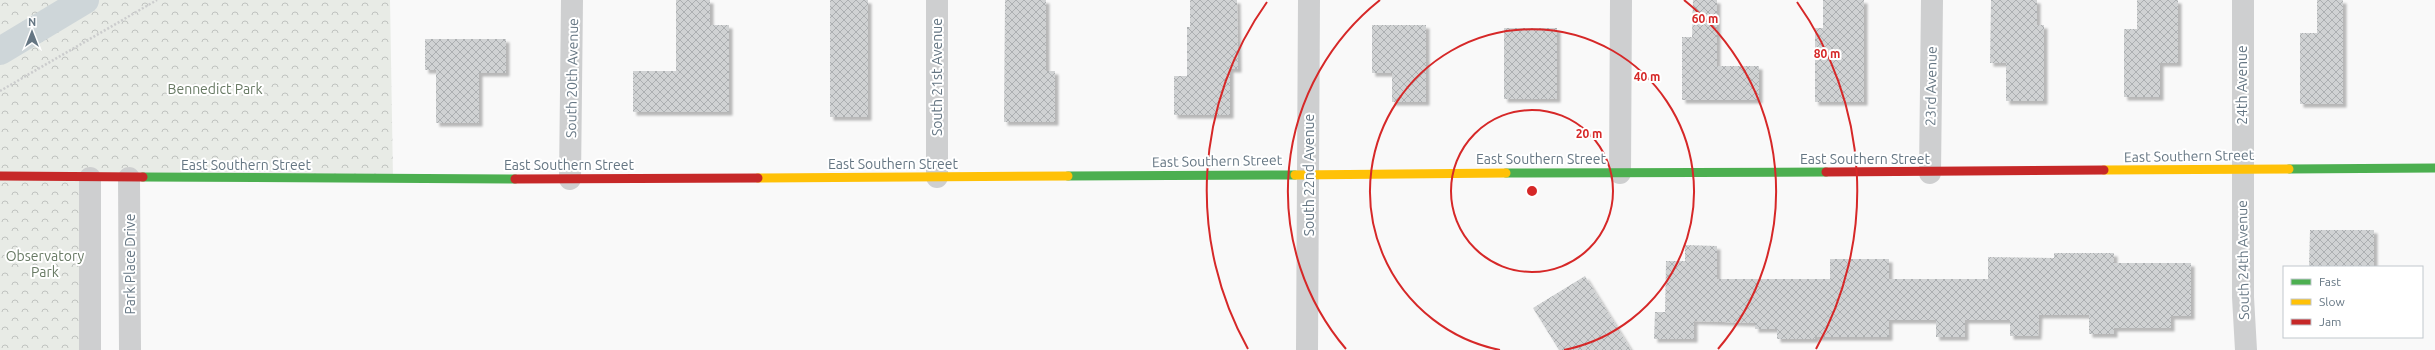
<svg xmlns="http://www.w3.org/2000/svg" width="2435" height="350" viewBox="0 0 2435 350" font-family="Ubuntu,sans-serif">
<defs>
<pattern id="forest-crowns" width="20" height="18" patternUnits="userSpaceOnUse"><rect width="20" height="18" fill="#e8ebe6"/><path d="M2 6a3 3 0 1 1 6 0M12 15a3 3 0 1 1 6 0" fill="none" stroke="#c0c3c0"/></pattern>
<pattern id="building-cross-hatch" width="8" height="8" patternUnits="userSpaceOnUse"><rect width="8" height="8" fill="#d0d2d3"/><path d="M0 0l8 8M0 8l8-8" fill="none" stroke="#acafb1"/></pattern>
<filter id="shadow"><feDropShadow dx="3.5" dy="3.5" stdDeviation="1" flood-color="#0004"/></filter>
</defs>
<rect width="100%" height="100%" fill="#f9f9f9"/>
<path fill="url(#forest-crowns)" d="M0,0H390L393,179L90,178V350H0Z"/>
<g fill="none" stroke-linecap="round" stroke-linejoin="round">
<path stroke="#ced6d9" stroke-width="28" d="M0,51L85,0"/>
</g>
<g fill="url(#building-cross-hatch)" filter="url(#shadow)">
<path d="M676,0H710V25H729V112H633V71H676Z"/>
<rect x="830" y="0" width="38" height="117"/>
<path d="M1005,0H1046V71H1055V122H1004Z"/>
<path d="M1190,0H1237L1238,69H1230V115H1174V76H1187V27H1190Z"/>
<path d="M1693,0H1717V66H1759V100H1682V37H1692Z"/>
<path d="M1823,0H1864V102H1815V28H1823Z"/>
<path d="M1991,0H2037V25H2044V101H2006V63H1990Z"/>
<path d="M2137,0H2178V63H2160V97H2124V29H2137Z"/>
<path d="M2317,0H2343V104H2300V33H2317Z"/>
<path d="M1372,25H1426V102H1392V73H1372Z"/>
<rect x="1504" y="28" width="53" height="71"/>
<path d="M425,39H506V73H479V123H436V70H425Z"/>
<path d="M2310,230H2374V267H2309Z"/>
<path d="M1685,245L1717,246V279H1830V259H1889V279H1988V257L2054,258V253H2114V263H2191V316H2171V328H2114V334H2089V315H2039L2038,336H2010V320H1965V337H1936V320H1889V337H1815V339H1777V329H1755V323L1694,321V339H1654L1655,312H1665L1666,261H1685Z"/>
<path d="M1585,276L1631,350H1559L1533,308Z"/>
</g>
<g fill="none" stroke-linecap="round" stroke-linejoin="round">
<path stroke="#cbcccd" stroke-width="2.5" stroke-dasharray="2 2" stroke-linecap="butt" d="M0,91L157,0"/>
<g stroke="#cecfd0" stroke-width="22">
<path d="M937,0V177"/>
<path d="M2243,0V297L2246,350"/>
<path d="M1620,173L1621,0"/>
<path d="M1930,173L1932,0"/>
<path d="M129,178L130,350"/>
<path d="M570,179L572,0"/>
<path d="M90,350V178"/>
<path d="M1307,350L1309,0"/>
</g>
<g stroke="#4caf50" stroke-width="9">
<path d="M2289,169L2435,168"/>
<path d="M1506,173L1826,172"/>
<path d="M1068,176L1295,175"/>
<path d="M143,177L515,179"/>
</g>
<g stroke="#ffc107" stroke-width="9">
<path d="M2104,170L2289,169"/>
<path d="M1295,175L1506,173"/>
<path d="M758,178L1068,176"/>
</g>
<g stroke="#c62828" stroke-width="9">
<path d="M1826,172L2104,170"/>
<path d="M0,176L143,177"/>
<path d="M515,179L758,178"/>
</g>
</g>
<g fill="none" stroke="#d62828" stroke-width="2">
<circle cx="1532" cy="191" r="81"/>
<path d="M1500 350A162 162 0 1 1 1564 350"/>
<path d="M1346 349A244 244 0 0 1 1380 0M1684 0A244 244 0 0 1 1718 349"/>
<path d="M1248 349A325 325 0 0 1 1267 2M1797 2A325 325 0 0 1 1816 349"/>
</g>
<g text-anchor="middle" dominant-baseline="central" stroke-width="4" stroke-linejoin="round" paint-order="stroke">
<g font-size="14" fill="#657683" stroke="#fff">
<text transform="translate(937 77) rotate(-90)">South 21st Avenue</text>
<text transform="translate(572 78) rotate(-89)">South 20th Avenue</text>
<text transform="translate(2242 85) rotate(-90)">24th Avenue</text>
<text transform="translate(1931 86) rotate(-89)">23rd Avenue</text>
<text transform="translate(2189 156) rotate(-1)">East Southern Street</text>
<text x="1541" y="159">East Southern Street</text>
<text x="1865" y="159">East Southern Street</text>
<text transform="translate(1217 161) rotate(-1)">East Southern Street</text>
<text x="893" y="164">East Southern Street</text>
<text x="246" y="165">East Southern Street</text>
<text x="569" y="165">East Southern Street</text>
<text transform="translate(1309 175) rotate(-90)">South 22nd Avenue</text>
<text transform="translate(2243 260) rotate(-91)">South 24th Avenue</text>
<text transform="translate(130 264) rotate(-90)">Park Place Drive</text>
</g>
<g font-size="14" fill="#687a64" stroke="#fff">
<text x="215" y="89">Bennedict Park</text>
<text x="45" y="256">Observatory<tspan x="45" dy="16">Park</tspan></text>
</g>
</g>
<circle cx="1532" cy="191" r="6" fill="#d62828" stroke="#fff" stroke-width="2"/>
<g font-size="12" text-anchor="middle" font-weight="bold" fill="#d62828" stroke="#fff" stroke-width="4" stroke-linejoin="round" paint-order="stroke">
<text x="1705" y="23">60 m</text>
<text x="1827" y="58">80 m</text>
<text x="1647" y="81">40 m</text>
<text x="1589" y="138">20 m</text>
</g>
<rect x="2283" y="266" width="140" height="72" fill="#ffffff" stroke="#c1c8cd"/>
<rect x="2291" y="279" width="20" height="6" fill="#4caf50" stroke="#c1c8cd"/>
<text x="2319" y="286" font-size="12" fill="#657683">Fast</text>
<rect x="2291" y="299" width="20" height="6" fill="#ffc107" stroke="#c1c8cd"/>
<text x="2319" y="306" font-size="12" fill="#657683">Slow</text>
<rect x="2291" y="319" width="20" height="6" fill="#c62828" stroke="#c1c8cd"/>
<text x="2319" y="326" font-size="12" fill="#657683">Jam</text>
<g transform="translate(32 32)" stroke="#ffffff" stroke-width="3" paint-order="stroke">
<path d="M0-3L7 15L0 10L-7 15Z" fill="#657683"/>
<text y="-6" font-size="11" font-weight="bold" text-anchor="middle" fill="#657683">N</text>
</g>
</svg>
